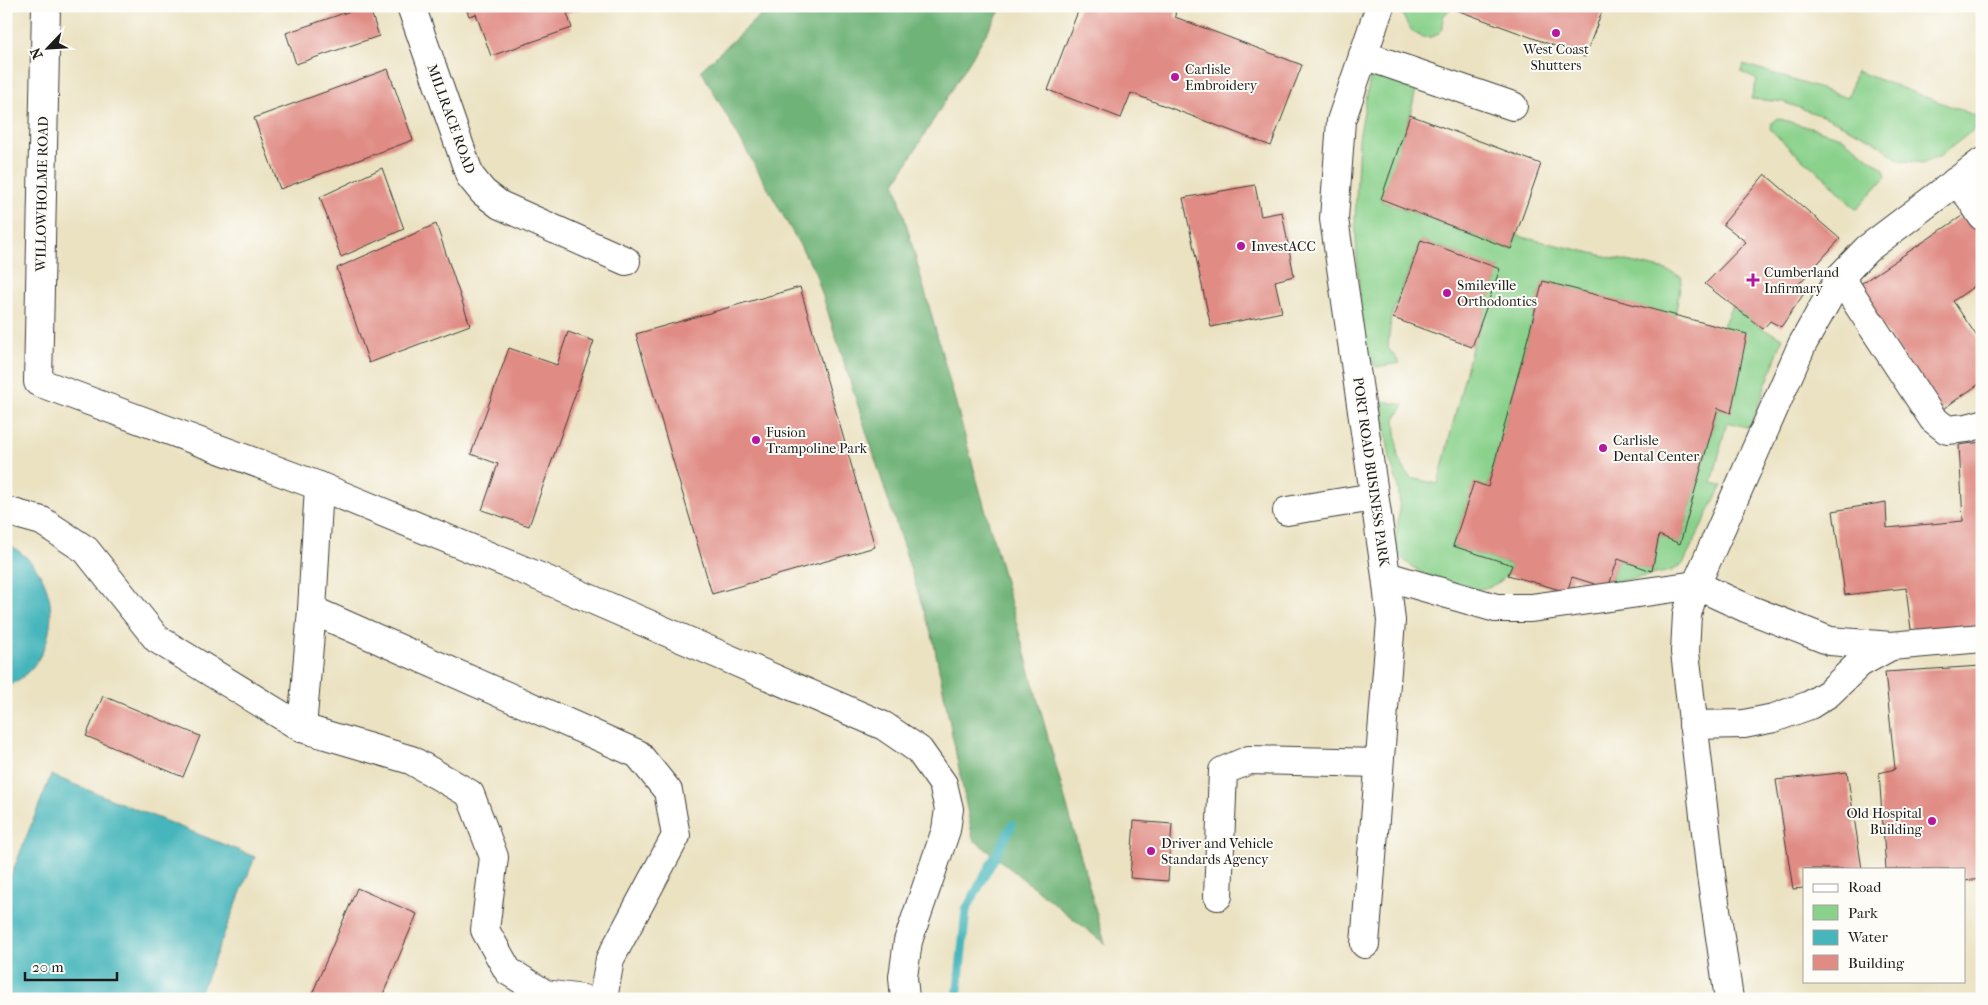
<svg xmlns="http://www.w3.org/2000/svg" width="1988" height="1005" viewBox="0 0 1988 1005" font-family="'IM FELL French Canon',serif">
<rect width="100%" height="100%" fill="#fdfcf7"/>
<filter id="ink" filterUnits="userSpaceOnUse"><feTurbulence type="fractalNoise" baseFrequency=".02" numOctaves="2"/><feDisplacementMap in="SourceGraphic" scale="10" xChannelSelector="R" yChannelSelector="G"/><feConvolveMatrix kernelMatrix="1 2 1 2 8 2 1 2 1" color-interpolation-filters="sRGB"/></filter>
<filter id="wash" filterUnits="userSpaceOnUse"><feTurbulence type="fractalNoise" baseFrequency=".0096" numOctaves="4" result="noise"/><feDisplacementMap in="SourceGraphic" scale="20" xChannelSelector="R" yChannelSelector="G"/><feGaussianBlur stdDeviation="1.12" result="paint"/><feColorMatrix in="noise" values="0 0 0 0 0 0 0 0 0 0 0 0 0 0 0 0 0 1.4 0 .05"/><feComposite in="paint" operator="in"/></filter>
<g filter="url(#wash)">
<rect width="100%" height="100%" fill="#ebe2c2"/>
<g fill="#8ad18c" stroke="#537654">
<path d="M1402,6H1452L1443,17V29C1425,50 1402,28 1402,6Z"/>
<path d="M1744,64L1848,98L1856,71L1982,118V123L1939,157L1922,163L1899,160L1873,140L1828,118L1783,102L1751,99L1757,80L1741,72Z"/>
<path d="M1371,71L1418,81L1410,115L1381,201L1511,249L1517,233L1522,237L1666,270L1682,277L1675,316L1543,281L1488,487L1474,483L1453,546L1512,565C1506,583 1490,588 1473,590C1461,591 1444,583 1433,578C1372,550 1406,537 1398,487C1397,477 1391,468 1390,458C1386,439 1385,420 1382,401L1404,405L1395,419L1398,458L1410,478L1438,484L1472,347L1500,269L1421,240L1391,317L1388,348L1400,363L1376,367L1367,356L1360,308L1355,219L1359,139Z"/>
<path d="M1777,118L1841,137L1884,169L1886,176L1856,210L1829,181L1789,148L1770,129L1771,123Z"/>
<path d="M1732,306L1763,329L1783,338L1750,428L1727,422L1712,483L1722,485L1683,564L1671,571L1610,583L1618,559L1652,571L1659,535L1680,544L1718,408L1731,413L1722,328Z"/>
</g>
<path fill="#6fb378" stroke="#46684a" d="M770,6H1003L895,183L1105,944L973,839L933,639L815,272L701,70Z"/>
<g fill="#46b6bc" stroke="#31696c">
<path d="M6,543C15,547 21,553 28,559C66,595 55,666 6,687Z"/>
<path d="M51,775L255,857L198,999H6V888Z"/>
</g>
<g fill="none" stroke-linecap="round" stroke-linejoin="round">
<path stroke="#46b6bc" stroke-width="9" d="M957,999L966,910L1012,825"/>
</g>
<g id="blocks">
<g fill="#e08b84">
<path d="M365,6H369L379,36L296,64L286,33Z"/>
<path d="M465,6H587V7L567,13L572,28L491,56L476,14L469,16Z"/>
<path d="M1080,6H1176L1175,17L1302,65L1271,146L1131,93L1121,118L1048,90Z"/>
<path d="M1452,6H1604L1585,57L1451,8Z"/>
<path d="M388,69L413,140L280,189L254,118Z"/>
<path d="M1410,115L1541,164L1511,249L1381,199Z"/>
<path d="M382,168L404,229L341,257L320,197Z"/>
<path d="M1765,174L1840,239L1797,286L1805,292L1781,327L1770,321L1763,329L1705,284L1746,242L1723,224Z"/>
<path d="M1255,185L1261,216L1282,212L1294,276L1275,281L1282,312L1211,327L1183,198Z"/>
<path d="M1965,214L1982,238V281L1953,301L1982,344V382L1940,411L1856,287Z"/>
<path d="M436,224L470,325L369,363L337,268Z"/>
<path d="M1421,240L1500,269L1472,347L1393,318Z"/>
<path d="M1543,281L1747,334L1731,413L1718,408L1680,544L1659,535L1652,571L1618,559L1608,588L1572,577L1567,592L1508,575L1512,565L1453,546L1474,482L1488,487Z"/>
<path d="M800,287L875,547L712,594L636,334Z"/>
<path d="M568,332L594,341L529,526L482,510L498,464L471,454L509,348L557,365Z"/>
<path d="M1982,442V627L1912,638L1906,588L1845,595L1833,511L1886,502L1887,528L1963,521L1959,445Z"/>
<path d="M1982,666V879L1964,881V869H1886L1879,773L1895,769L1885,672Z"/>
<path d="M103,696L200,736L183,777L86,736Z"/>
<path d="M1847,772L1862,869H1804V888L1793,889L1776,780Z"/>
<path d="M1134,821L1172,824L1168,881L1130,878Z"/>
<path d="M357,888L417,914L381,999H310Z"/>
</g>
</g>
</g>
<g filter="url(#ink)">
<use href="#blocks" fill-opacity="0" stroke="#3b3a35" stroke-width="1"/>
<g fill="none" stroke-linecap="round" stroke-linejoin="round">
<defs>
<g id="minor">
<path d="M46,6L38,382L319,486L540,577L884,726L919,750L943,784L949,809L946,830L908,941L903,977L905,999"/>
<path d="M411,6L470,176L483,192L500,205L626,261"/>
<path d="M1363,55L1513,106"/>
<path d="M1955,182L1969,196L1982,216"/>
<path d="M1840,277L1933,419L1947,430L1967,428L1982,424"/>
<path d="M6,511L42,521L86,550L157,639L302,728L411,760L470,794L494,857L485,930L508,971L545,994L583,999"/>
<path d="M1287,511L1374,497"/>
<path d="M1386,576L1496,608H1531L1696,585L1746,608L1830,641L1891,646L1982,638"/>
<path d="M312,610L638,754L668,791L676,836L610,959L603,999"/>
<path d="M1693,725L1744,724L1774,718L1810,705L1829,693L1860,663L1891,646"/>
<path d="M302,728L312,610L319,486"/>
<path d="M1218,896L1223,771L1249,760L1379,763"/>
<path d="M1365,944L1391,621L1386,576L1334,219L1341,121L1380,6"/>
<path d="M1729,999L1711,875L1685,652L1687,614L1696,585L1802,345L1840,277L1867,249L1982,162"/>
</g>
</defs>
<use href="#minor" stroke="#3b3a35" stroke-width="30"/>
<use href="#minor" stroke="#fff" stroke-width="28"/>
</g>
</g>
<g fill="#b5179e" stroke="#fdfcf7" stroke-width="2">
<circle cx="1556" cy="33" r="5"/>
<circle cx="1175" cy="77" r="5"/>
<circle cx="1241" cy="246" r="5"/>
<path d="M1750.5 272.5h5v5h5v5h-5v5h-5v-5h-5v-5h5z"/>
<circle cx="1447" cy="293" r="5"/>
<circle cx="756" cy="440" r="5"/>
<circle cx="1603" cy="448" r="5"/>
<circle cx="1932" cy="821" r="5"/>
<circle cx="1151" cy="851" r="5"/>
</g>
<g text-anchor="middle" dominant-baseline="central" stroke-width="4" stroke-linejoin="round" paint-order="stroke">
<g font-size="14" fill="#1c1c1c" stroke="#fdfcf7" text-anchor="start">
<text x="1556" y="49" text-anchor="middle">West Coast<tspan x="1556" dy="16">Shutters</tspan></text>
<text x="1185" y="69">Carlisle<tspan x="1185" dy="16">Embroidery</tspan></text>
<text x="1251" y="246">InvestACC</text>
<text x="1764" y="272">Cumberland<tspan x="1764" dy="16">Infirmary</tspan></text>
<text x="1457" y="285">Smileville<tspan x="1457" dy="16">Orthodontics</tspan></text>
<text x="766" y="432">Fusion<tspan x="766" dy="16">Trampoline Park</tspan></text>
<text x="1613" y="440">Carlisle<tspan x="1613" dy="16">Dental Center</tspan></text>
<text x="1922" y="813" text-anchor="end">Old Hospital<tspan x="1922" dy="16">Building</tspan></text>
<text x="1161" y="843">Driver and Vehicle<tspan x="1161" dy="16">Standards Agency</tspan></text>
</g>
<g font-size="14" fill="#1c1c1c" stroke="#fdfcf7">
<text transform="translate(451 119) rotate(70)">MILLRACE ROAD</text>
<text transform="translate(42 194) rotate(-89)">WILLOWHOLME ROAD</text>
<text transform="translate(1371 472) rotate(82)">PORT ROAD BUSINESS PARK</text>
</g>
</g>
<rect width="1988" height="1005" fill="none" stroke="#fdfcf7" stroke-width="25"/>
<rect x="1803" y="868" width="162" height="115" fill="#fdfcf7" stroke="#a3a29f"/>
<rect x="1813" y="884" width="25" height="8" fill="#ffffff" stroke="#a3a29f"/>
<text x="1848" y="892" font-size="15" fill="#1c1c1c">Road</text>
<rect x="1813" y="905" width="25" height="15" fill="#8ad18c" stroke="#a3a29f"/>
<text x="1848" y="918" font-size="15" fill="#1c1c1c">Park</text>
<rect x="1813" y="930" width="25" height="15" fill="#46b6bc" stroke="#a3a29f"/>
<text x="1848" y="942" font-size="15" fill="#1c1c1c">Water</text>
<rect x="1813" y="955" width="25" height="15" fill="#e08b84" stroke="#a3a29f"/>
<text x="1848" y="968" font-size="15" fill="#1c1c1c">Building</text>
<g transform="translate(48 48) rotate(245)" stroke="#fdfcf7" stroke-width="4" paint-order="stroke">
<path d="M0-4L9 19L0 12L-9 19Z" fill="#1c1c1c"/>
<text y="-8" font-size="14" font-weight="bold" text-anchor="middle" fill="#1c1c1c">N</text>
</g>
<path d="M25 972v8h92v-8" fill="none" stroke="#1c1c1c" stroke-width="2.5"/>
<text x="32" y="972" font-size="15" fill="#1c1c1c" stroke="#fdfcf7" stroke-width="4" paint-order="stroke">20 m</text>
</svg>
